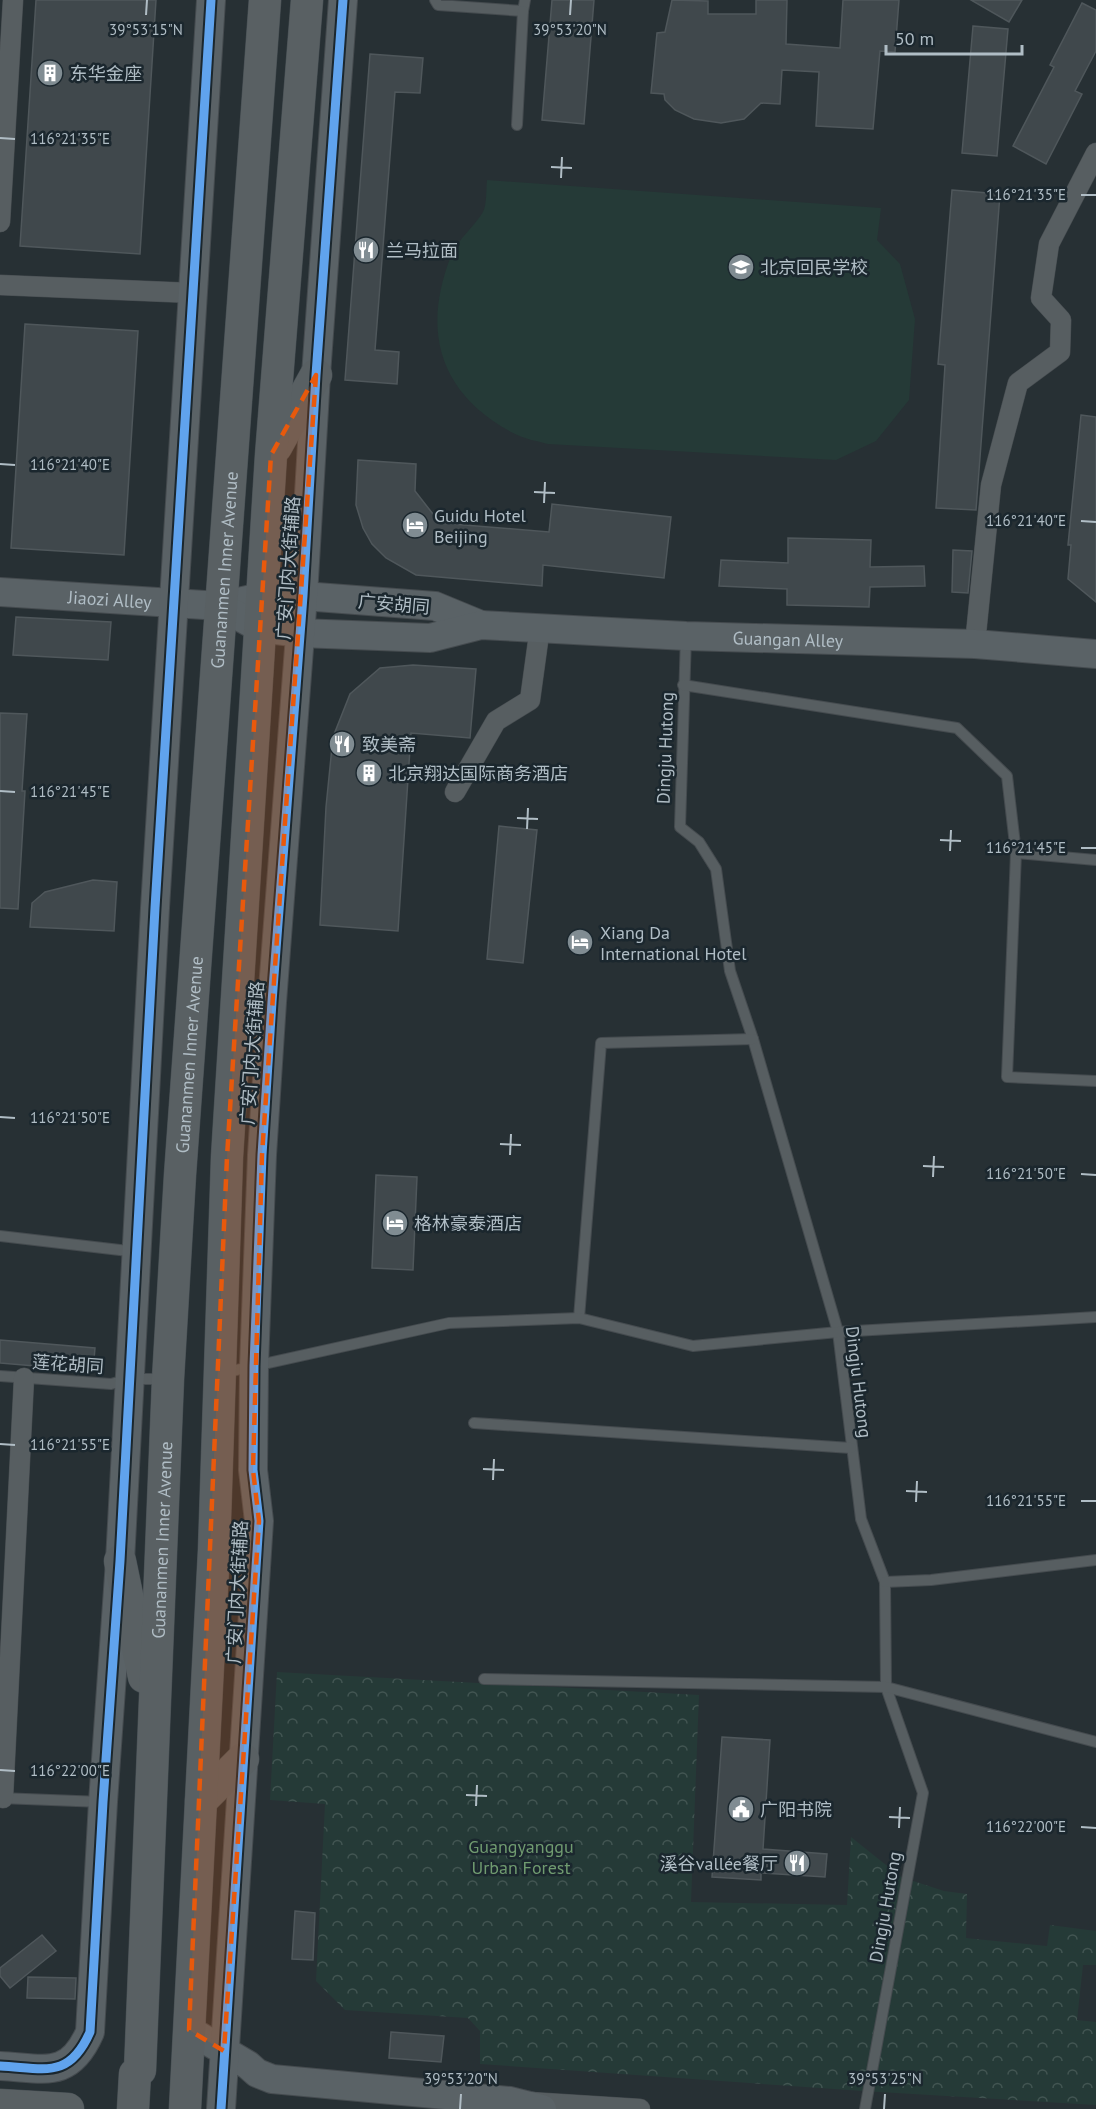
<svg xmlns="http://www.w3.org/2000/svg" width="1096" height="2109" viewBox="0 0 1096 2109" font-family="'PT Sans','Noto Sans SC',sans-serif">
<defs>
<pattern id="park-crowns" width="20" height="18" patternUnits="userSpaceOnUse" patternTransform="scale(1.5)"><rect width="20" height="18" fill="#253a37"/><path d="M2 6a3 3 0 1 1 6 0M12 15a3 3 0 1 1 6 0" fill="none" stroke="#425552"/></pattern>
</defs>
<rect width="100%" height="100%" fill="#273034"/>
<path fill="url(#park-crowns)" d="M277,1672L699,1695L691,1902L847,1905L851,1837L901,1877L944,1891L967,1894L966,1938L1047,1946L1050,1925L1096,1931V1965H1083L1077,2020L1096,2022V2105L863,2091L480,2064V2031L468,2018L345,2010L316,1981L325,1804L270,1800Z"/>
<path fill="#253a37" d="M487,180L881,208L877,240L900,264L915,319L909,400L876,441L836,460L548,444C537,441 524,439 513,433C440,394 421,332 451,256C458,239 474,227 483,212C487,204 486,189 487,180Z"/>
<g fill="#40484c" stroke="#4f575b" stroke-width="1.5">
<path d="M36,0H156L140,254L20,246Z"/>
<path d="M552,0H594L584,124L542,120Z"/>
<path d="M672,0L708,1V14H756V0H787L786,44L840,48L843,0H899L895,52L880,51L873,129L816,126L819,72L782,70L780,104L761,103L744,119L721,123L694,119L675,110L665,100L664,94L651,93L657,33L665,32Z"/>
<path d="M971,0H1022L1009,22Z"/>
<path d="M1082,3L1096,10V51L1075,91L1082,94L1046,164L1013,146L1054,67L1050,65Z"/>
<path d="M973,26L1008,29L997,156L962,153Z"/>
<path d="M370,54L423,58L420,93L395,92L375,350L399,352L397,384L345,380Z"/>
<path d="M952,190L1000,194L976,510L936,508L945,365L938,364Z"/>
<path d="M25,324L138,331L124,555L11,548Z"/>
<path d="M1081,415L1096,417V602L1068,579L1071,545H1068Z"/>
<path d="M358,460L416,464L415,491L440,523L549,532L552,504L671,517L664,578L543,565L542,586L416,575L386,558L372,544L363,528L356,505Z"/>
<path d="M788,538L871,540L870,567L924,566L925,586L870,587L869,607L787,605V589L719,586L721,560L788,563Z"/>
<path d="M953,550L972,551L968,593L952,592Z"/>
<path d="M16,617L111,622L108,660L13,655Z"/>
<path d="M413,665L476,669L470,738L411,733L398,931L320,925L326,807L333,737L350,694L380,668Z"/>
<path d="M0,713L27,714L22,791H25L18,909L0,908Z"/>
<path d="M499,826L537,830L523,963L487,959Z"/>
<path d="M93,880L117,882L114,931L30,927L32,903L45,892Z"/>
<path d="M376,1175L417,1177L413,1270L372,1268Z"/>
<path d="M0,1340L95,1348L93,1371L0,1363Z"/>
<path d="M722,1737L770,1740L763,1849L827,1854L825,1877L761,1873V1880L712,1877Z"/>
<path d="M295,1911L315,1913L313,1960L292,1959Z"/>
<path d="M42,1935L56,1951L10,1988L0,1976V1968Z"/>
<path d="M28,1977L76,1978L75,1999L27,1998Z"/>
<path d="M391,2032L444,2036L441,2062L389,2058Z"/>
</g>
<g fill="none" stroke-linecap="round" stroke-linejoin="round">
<defs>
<g id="lane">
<path d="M435,0L438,5L523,11L525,0"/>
<path d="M517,125L523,11"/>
<path d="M686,636L680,827L699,842L716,869L730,971L753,1039L838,1332L861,1519L885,1582L886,1687L923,1793L865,2109"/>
<path d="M683,685L957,728L1007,776L1016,853L1007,1077L1096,1081"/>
<path d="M1016,853L1096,860"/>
<path d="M0,1236L137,1252"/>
<path d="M579,1318L601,1043L753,1039"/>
<path d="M223,1373L449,1323L579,1318L693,1346L838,1332L1096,1317"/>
<path d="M0,1376L111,1384L129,1379H165"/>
<path d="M474,1423L851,1448"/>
<path d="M885,1582L931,1580L1096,1560"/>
<path d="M484,1679L886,1687L1096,1742"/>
<path d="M0,1798L102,1802"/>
</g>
<g id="street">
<path d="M0,222L13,0"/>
<path d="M0,285L193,293"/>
<path d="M975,644L991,485L1018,383L1060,352L1061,320L1041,298L1049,244L1096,153"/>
<path d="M455,792L496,721L530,700L540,627"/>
<path d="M3,1798L24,1378"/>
<path d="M529,2102L640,2109"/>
</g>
<g id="secondary">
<path id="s1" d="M0,592L220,606L261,597L303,596L435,606L481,625"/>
<path id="s2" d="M220,606L260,628L300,633L430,638L481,625L686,636L975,644L1096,654"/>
<path d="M189,2030L248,2065L257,2073L272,2079L510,2101L542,2109"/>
<path d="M0,2066C44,2068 69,2080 90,2032L103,1802L120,1561L155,908L211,0"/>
<path d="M221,2109L259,1521L253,1470L254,1366L262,1155L272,1002L303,596L316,375L343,0"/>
</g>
<g id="primary">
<path d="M276,447L316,375"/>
<path d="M120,1561L144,1677"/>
<path d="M201,1801L243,1759"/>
<path d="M0,2105L68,2109"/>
<path id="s3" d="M133,2109L135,2074L140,2070L168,1379L180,1175L265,0"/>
<path d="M185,2109L214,1550L227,1157L271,455L307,0"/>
</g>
</defs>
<use href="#lane" stroke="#454b4f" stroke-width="12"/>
<use href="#street" stroke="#454b4f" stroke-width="21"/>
<use href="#secondary" stroke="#454b4f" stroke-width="30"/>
<use href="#primary" stroke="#444c51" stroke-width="33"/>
<use href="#lane" stroke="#575e61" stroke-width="10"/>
<use href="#street" stroke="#575e61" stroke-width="20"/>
<use href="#secondary" stroke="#5a6266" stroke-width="28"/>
<use href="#primary" stroke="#596063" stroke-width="32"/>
<defs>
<g id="cycleway">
<path d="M0,2066C44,2068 69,2080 90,2032L103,1802L120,1561L155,908L211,0"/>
<path d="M221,2109L259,1521L253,1470L254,1366L262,1155L272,1002L303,596L316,375L343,0"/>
</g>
</defs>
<use href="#cycleway" stroke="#1b272e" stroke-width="13"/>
<use href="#cycleway" stroke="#60a3ed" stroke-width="9"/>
</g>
<path fill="#e8590c" fill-opacity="0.2" stroke="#e8590c" stroke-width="4.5" stroke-dasharray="12 8" stroke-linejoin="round" d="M316,375L262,1155L253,1470L259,1521L224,2051L189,2030L227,1157L271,455Z"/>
<path fill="none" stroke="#b0bdc5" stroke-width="2" d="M146,15L147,0M570,15L571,0M0,138L15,139M551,167L572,168M561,178L562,157M1081,195H1096M0,464L15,465M534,492L555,493M544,503L545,482M1081,521L1096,522M0,791L15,792M517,818L538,819M527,829L528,808M940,840L961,841M1081,848H1096M950,851L951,830M0,1117L15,1118M500,1144L521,1145M510,1155L511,1134M923,1166L944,1167M1081,1174L1096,1175M933,1177L934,1156M0,1444L15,1445M483,1469L504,1470M493,1480L494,1459M906,1491L927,1492M1081,1501H1096M916,1502L917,1481M0,1770L15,1771M466,1795L487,1796M476,1806L477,1785M889,1817L910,1818M1081,1827L1096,1828M899,1828L900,1807M460,2109L461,2094M884,2109L885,2094"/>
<defs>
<symbol id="building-disc" viewBox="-11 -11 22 22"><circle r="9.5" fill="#808c92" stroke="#1b272e"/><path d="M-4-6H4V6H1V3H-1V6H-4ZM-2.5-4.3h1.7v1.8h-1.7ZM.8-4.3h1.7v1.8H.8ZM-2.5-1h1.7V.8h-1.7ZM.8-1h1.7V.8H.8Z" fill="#fff"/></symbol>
<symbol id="restaurant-disc" viewBox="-11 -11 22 22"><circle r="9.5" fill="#808c92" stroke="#1b272e"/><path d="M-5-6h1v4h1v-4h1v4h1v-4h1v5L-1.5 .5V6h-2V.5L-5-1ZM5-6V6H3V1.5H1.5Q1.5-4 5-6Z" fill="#fff"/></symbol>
<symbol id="school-disc" viewBox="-11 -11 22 22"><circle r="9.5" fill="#808c92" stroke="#1b272e"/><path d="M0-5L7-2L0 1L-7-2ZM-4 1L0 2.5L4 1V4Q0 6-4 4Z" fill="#fff"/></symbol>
<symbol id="hotel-disc" viewBox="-11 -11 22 22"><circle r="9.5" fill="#808c92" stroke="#1b272e"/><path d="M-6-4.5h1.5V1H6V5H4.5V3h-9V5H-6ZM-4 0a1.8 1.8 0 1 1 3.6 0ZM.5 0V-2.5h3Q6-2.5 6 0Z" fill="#fff"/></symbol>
<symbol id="civic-disc" viewBox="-11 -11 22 22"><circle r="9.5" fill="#808c92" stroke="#1b272e"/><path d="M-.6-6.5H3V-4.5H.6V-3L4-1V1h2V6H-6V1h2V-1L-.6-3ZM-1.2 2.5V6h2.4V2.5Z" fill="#fff"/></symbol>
</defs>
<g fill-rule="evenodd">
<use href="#building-disc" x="35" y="58" width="30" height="30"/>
<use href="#restaurant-disc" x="351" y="235" width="30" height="30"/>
<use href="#school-disc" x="726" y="252" width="30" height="30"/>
<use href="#hotel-disc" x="400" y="510" width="30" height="30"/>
<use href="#restaurant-disc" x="327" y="729" width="30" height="30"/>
<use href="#building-disc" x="354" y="758" width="30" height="30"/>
<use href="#hotel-disc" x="565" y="927" width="30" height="30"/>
<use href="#hotel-disc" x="380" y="1208" width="30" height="30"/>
<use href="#civic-disc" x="726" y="1794" width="30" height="30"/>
<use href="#restaurant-disc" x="782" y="1848" width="30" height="30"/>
</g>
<g text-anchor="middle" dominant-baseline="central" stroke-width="5" stroke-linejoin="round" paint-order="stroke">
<g font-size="18" fill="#b0bdc5" stroke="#1b272e" text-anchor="start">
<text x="70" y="73">东华金座</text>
<text x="386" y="250">兰马拉面</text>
<text x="760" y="267">北京回民学校</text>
<text x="434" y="515">Guidu Hotel<tspan x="434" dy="21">Beijing</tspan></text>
<text x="362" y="744">致美斋</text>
<text x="388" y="773">北京翔达国际商务酒店</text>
<text x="600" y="932">Xiang Da<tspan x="600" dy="21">International Hotel</tspan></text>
<text x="414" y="1223">格林豪泰酒店</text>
<text x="760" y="1809">广阳书院</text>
<text x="778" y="1863" text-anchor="end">溪谷vallée餐厅</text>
</g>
<g font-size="18" fill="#b0bdc5" stroke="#1b272e">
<text transform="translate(288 568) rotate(-86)">广安门内大街辅路</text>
<text stroke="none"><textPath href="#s3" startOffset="1544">Guananmen Inner Avenue</textPath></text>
<text stroke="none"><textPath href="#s1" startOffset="110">Jiaozi Alley</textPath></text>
<text transform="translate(394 604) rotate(5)">广安胡同</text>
<text stroke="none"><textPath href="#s2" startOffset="576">Guangan Alley</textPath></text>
<text transform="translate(665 748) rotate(-88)">Dingju Hutong</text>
<text transform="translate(252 1053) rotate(-86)">广安门内大街辅路</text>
<text stroke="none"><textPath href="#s3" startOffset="1058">Guananmen Inner Avenue</textPath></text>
<text transform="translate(68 1364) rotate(4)">莲花胡同</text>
<text transform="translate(859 1382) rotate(83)">Dingju Hutong</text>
<text stroke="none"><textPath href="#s3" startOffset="572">Guananmen Inner Avenue</textPath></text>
<text transform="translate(237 1592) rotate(-87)">广安门内大街辅路</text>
<text transform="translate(885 1907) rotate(-80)">Dingju Hutong</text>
</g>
<g font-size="18" fill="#709b70" stroke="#1b272e">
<text x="521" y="1846">Guangyanggu<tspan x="521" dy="21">Urban Forest</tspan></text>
</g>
</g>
<g font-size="15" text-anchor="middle" fill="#b0bdc5" stroke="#1b272e" stroke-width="5" stroke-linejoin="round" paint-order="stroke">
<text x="146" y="35">39°53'15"N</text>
<text x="570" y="35">39°53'20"N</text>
<text x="70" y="144">116°21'35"E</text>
<text x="1026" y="200">116°21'35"E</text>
<text x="70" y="470">116°21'40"E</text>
<text x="1026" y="526">116°21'40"E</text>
<text x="70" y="797">116°21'45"E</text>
<text x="1026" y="853">116°21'45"E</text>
<text x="70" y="1123">116°21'50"E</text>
<text x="1026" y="1179">116°21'50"E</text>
<text x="70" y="1450">116°21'55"E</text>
<text x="1026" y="1506">116°21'55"E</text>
<text x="70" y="1776">116°22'00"E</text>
<text x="1026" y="1832">116°22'00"E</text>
<text x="461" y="2084">39°53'20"N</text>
<text x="885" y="2084">39°53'25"N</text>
</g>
<path d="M886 45v9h136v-9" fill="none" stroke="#b0bdc5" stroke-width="3"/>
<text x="895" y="45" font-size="18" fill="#b0bdc5" stroke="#1b272e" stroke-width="4.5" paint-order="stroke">50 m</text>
</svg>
